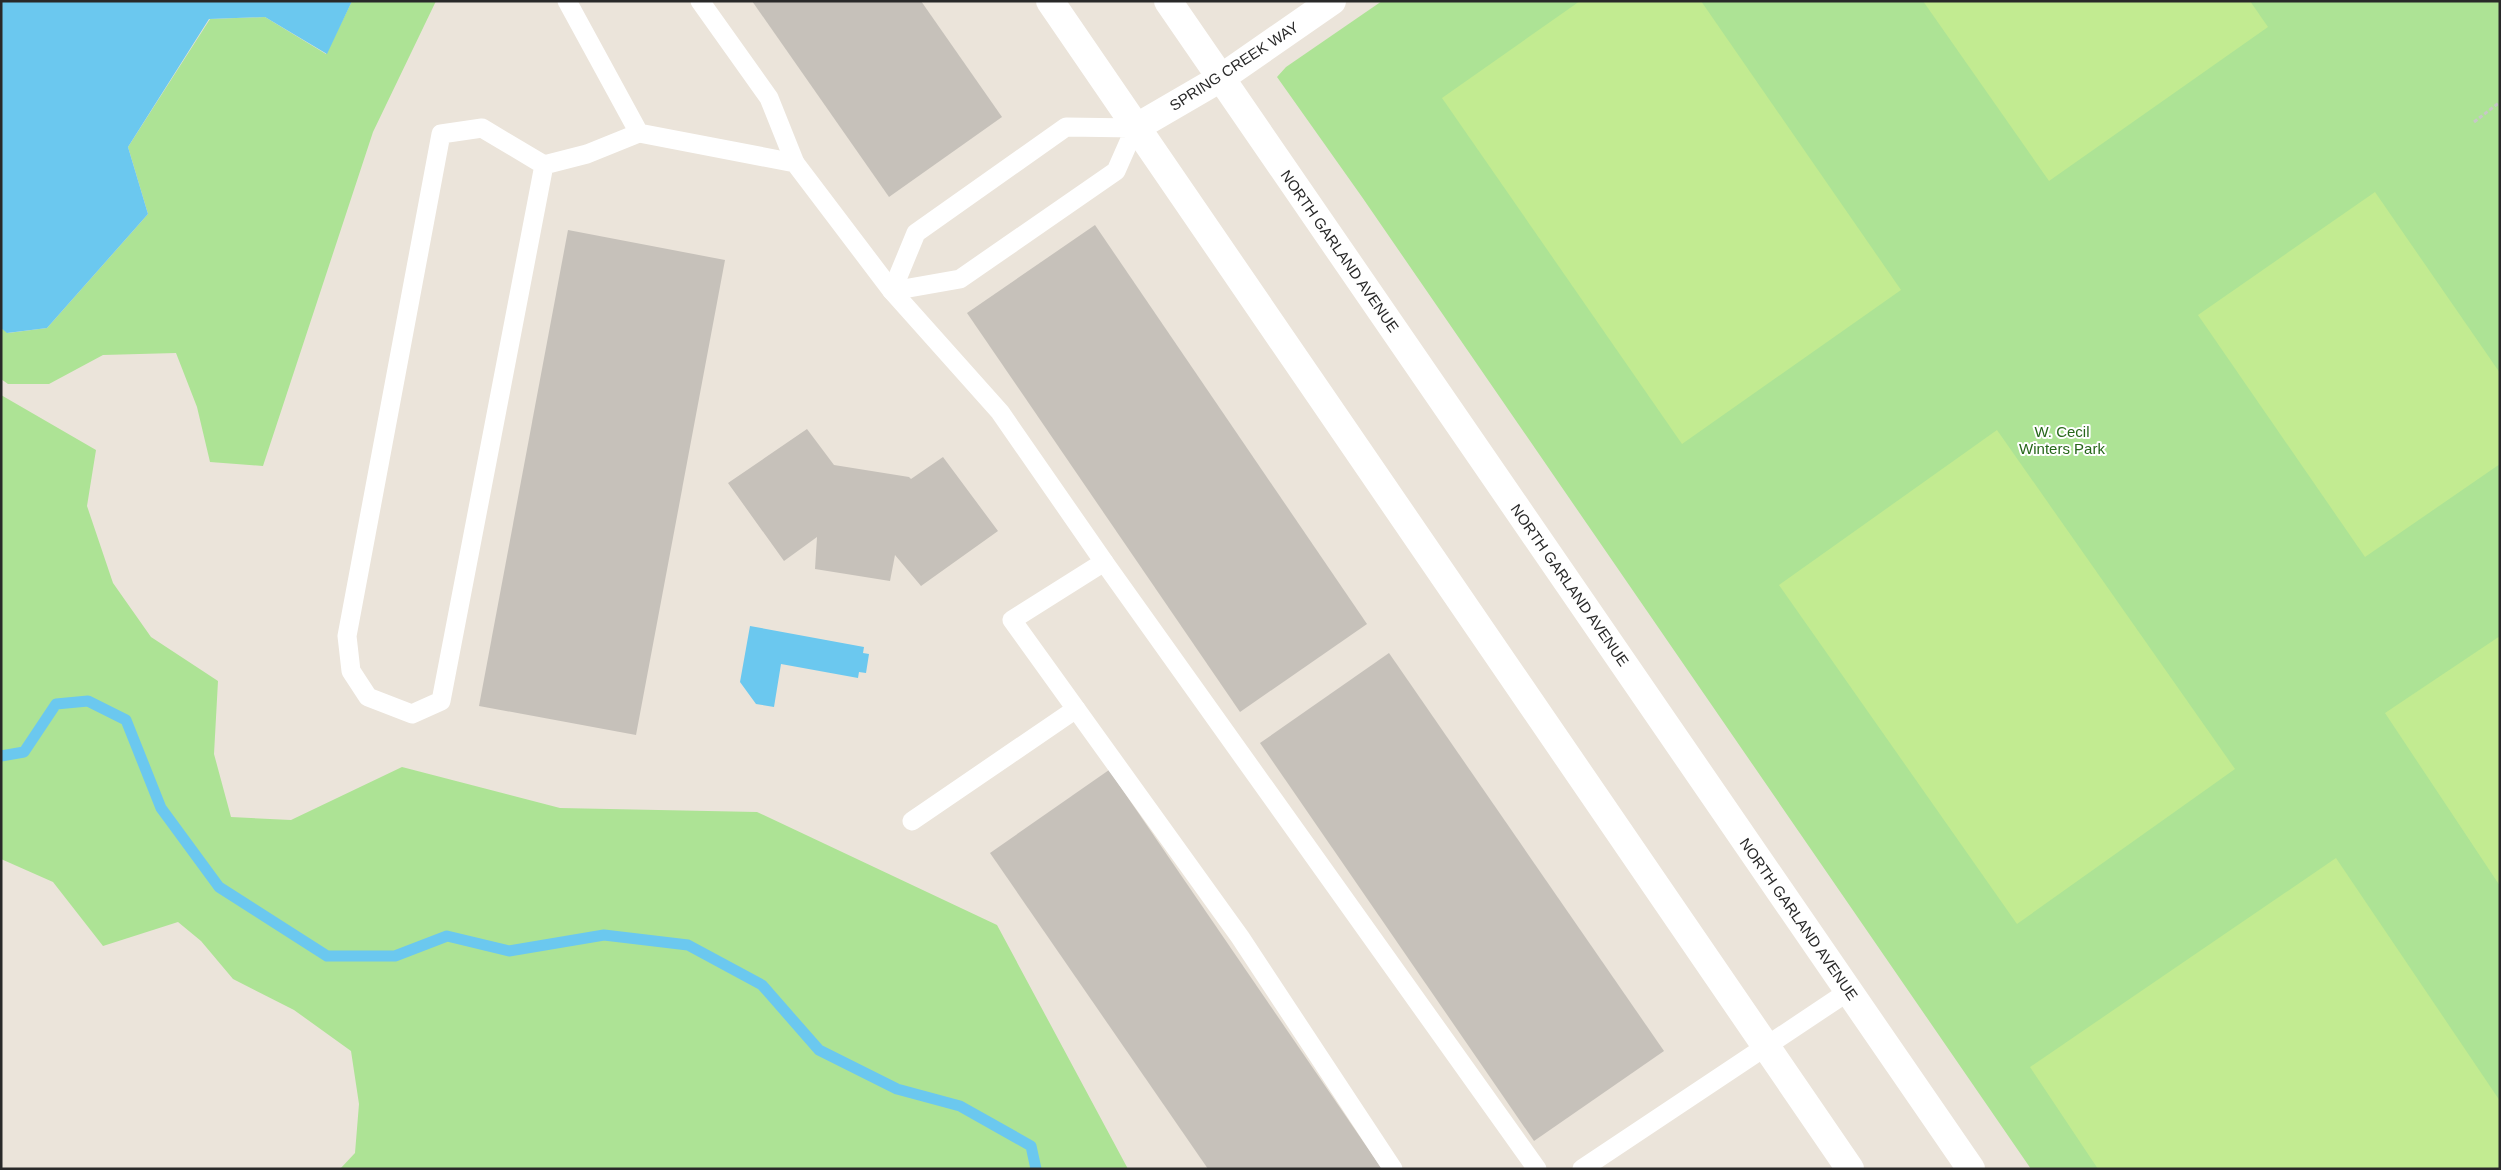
<svg xmlns="http://www.w3.org/2000/svg" width="2501" height="1170" viewBox="0 0 2501 1170" font-family="Arial,sans-serif">
<rect width="100%" height="100%" fill="#ebe4da"/>
<g fill="#ade395">
<path d="M352,1H436L373,132L263,466L210,462L197,407L176,353L103,355L49,384H8L1,379V328L8,333L47,328L148,214L128,147L210,19L265,17L326,54Z"/>
<path d="M1382,1H2500V1169H2031L1362,197L1277,77L1286,67Z"/>
<path d="M1,395L96,450L87,506L113,583L151,637L218,681L214,754L231,817L291,820L402,767L560,808L757,812L997,925L1128,1169H340L355,1153L359,1104L351,1051L294,1010L233,979L201,941L178,922L103,946L53,882L1,859Z"/>
</g>
<g fill="#c2eb91">
<path d="M1580,1H1701L1901,290L1682,444L1442,98Z"/>
<path d="M1923,1H2250L2268,27L2049,181Z"/>
<path d="M2375,192L2500,373V464L2365,557L2198,315Z"/>
<path d="M1997,430L2235,769L2017,924L1779,585Z"/>
<path d="M2500,636V886L2385,713Z"/>
<path d="M2336,858L2500,1101V1169H2098L2030,1067Z"/>
</g>
<g fill="#6bc8ef">
<path d="M1,1H352L327,54L265,17L209,19L128,147L148,214L47,328L7,333L1,328Z"/>
<path d="M750,626L864,647L863,653L869,654L866,673L859,672L858,678L781,664L774,707L756,704L740,682Z"/>
</g>
<g fill="none" stroke-linecap="round" stroke-linejoin="round">
<path stroke="#6bc8ef" stroke-width="11" d="M1,756L24,752L56,704L88,701L126,720L161,808L219,887L327,956H395L447,936L509,951L604,935L688,945L762,985L819,1050L897,1089L960,1106L1031,1146L1036,1169"/>
</g>
<g fill="#c6c1ba">
<path d="M752,1H921L1002,117L889,197Z"/>
<path d="M1095,225L1367,624L1240,712L967,313Z"/>
<path d="M568,230L725,260L636,735L479,706Z"/>
<path d="M807,429L834,465L909,477L911,479L943,457L998,531L921,586L895,555L890,581L815,569L817,537L784,561L728,483Z"/>
<path d="M1389,653L1664,1051L1534,1141L1260,743Z"/>
<path d="M1109,770L1382,1169H1208L990,853Z"/>
</g>
<g fill="none" stroke-linecap="round" stroke-linejoin="round">
<path stroke="#c7c7c7" stroke-width="3" stroke-dasharray="4 2.5" stroke-linecap="butt" d="M2474,122L2500,102"/>
<g stroke="#fff" stroke-width="19">
<path d="M567,1L639,133L795,163L892,291L1000,412L1104,562L1012,620L1240,937L1393,1169"/>
<path d="M700,1L769,98L795,163"/>
<path d="M1066,127L1135,128L1116,171L960,279L892,291L916,233Z"/>
<path d="M544,165L482,128L441,134L347,636L351,671L368,697L412,714L441,701L544,165L587,154L639,133"/>
<path d="M1104,562L1537,1169"/>
<path d="M912,821L1076,709"/>
<path d="M1582,1169L1849,991"/>
</g>
<g stroke="#fff" stroke-width="28">
<path d="M1050,1L1850,1169"/>
<path d="M1168,1L1971,1169"/>
<path d="M1135,128L1221,78L1332,1"/>
</g>
</g>
<g text-anchor="middle" dominant-baseline="central" stroke-width="4" stroke-linejoin="round" paint-order="stroke">
<g font-size="15" fill="#292929" stroke="#fff">
<text transform="translate(1234 66) rotate(-33)">SPRING CREEK WAY</text>
<text transform="translate(1340 251) rotate(55)">NORTH GARLAND AVENUE</text>
<text transform="translate(1570 585) rotate(55)">NORTH GARLAND AVENUE</text>
<text transform="translate(1799 919) rotate(55)">NORTH GARLAND AVENUE</text>
</g>
<g font-size="15" fill="#266619" stroke="#fff">
<text x="2062" y="431">W. Cecil<tspan x="2062" dy="17">Winters Park</tspan></text>
</g>
</g>
<rect width="2501" height="1170" fill="none" stroke="#292929" stroke-width="5"/>
</svg>
